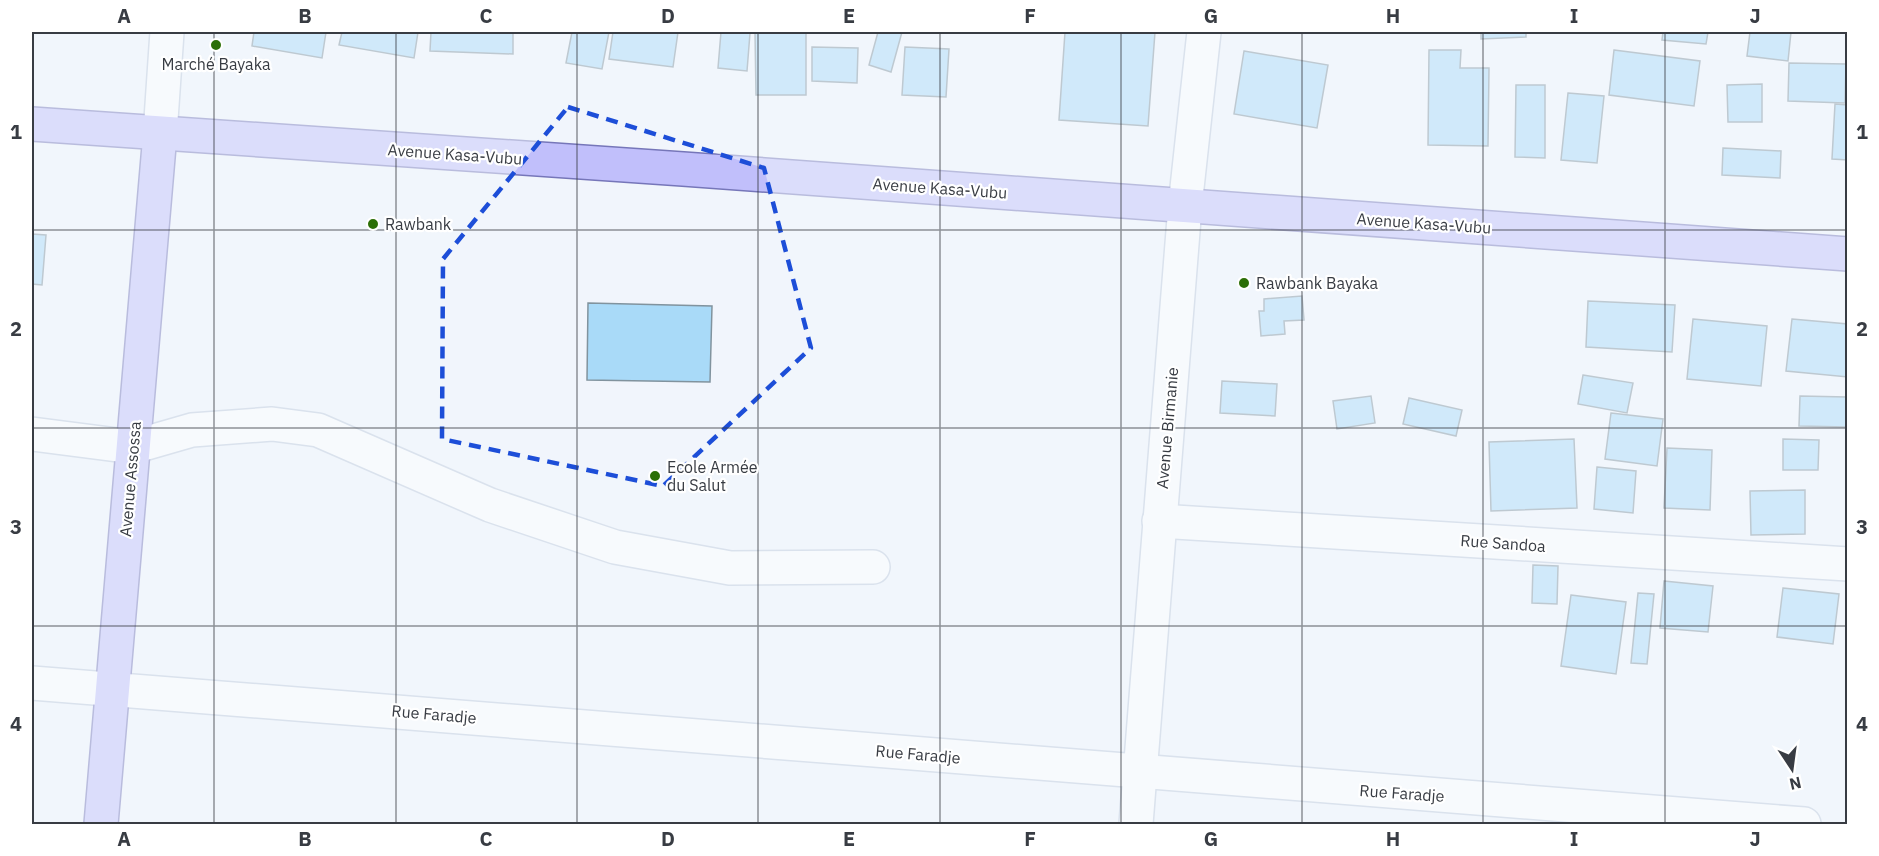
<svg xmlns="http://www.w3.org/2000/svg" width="1879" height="856" viewBox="0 0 1879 856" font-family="'IBM Plex Sans',sans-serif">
<rect width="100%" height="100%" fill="#f1f5fc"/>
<g fill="#a9daf8" stroke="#81939e" stroke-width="1.5">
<path d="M254,32H326L322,58L252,46Z"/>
<path d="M342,32H418L414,58L339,45Z"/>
<path d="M431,32H513V54L430,51Z"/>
<path d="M572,32H609L602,69L566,63Z"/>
<path d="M613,32H678L673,67L609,59Z"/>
<path d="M721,32L750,33L747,71L718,68Z"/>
<path d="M755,32H806V95H756Z"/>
<path d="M878,32H902L891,72L869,65Z"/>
<path d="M1065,32H1155L1148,126L1059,120Z"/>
<path d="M1481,32H1526V37L1481,39Z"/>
<path d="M1663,32H1708L1706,44L1662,40Z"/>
<path d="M1750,32H1791L1788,61L1747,56Z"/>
<path d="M812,47L858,48L857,83L812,81Z"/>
<path d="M905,47L949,49L946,97L902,95Z"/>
<path d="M1429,50H1461L1460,68H1489L1488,146L1428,145Z"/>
<path d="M1614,50L1700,61L1694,106L1609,95Z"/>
<path d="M1244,51L1328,65L1317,128L1234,114Z"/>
<path d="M1789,63L1846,64L1845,103L1788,101Z"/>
<path d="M1762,84V122H1728L1727,85Z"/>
<path d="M1516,85H1545V158L1515,157Z"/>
<path d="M1568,93L1604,96L1597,163L1561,160Z"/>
<path d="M1835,104L1848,105V160L1832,159Z"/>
<path d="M1723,148L1781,151L1780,178L1722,175Z"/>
<path d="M32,234L46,235L42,285L32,284Z"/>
<path d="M1302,296L1304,320L1284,321L1285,334L1261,336L1259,311H1264V299Z"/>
<path d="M1588,301L1675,305L1672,352L1586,347Z"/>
<path d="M588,303L712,306L710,382L587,380Z"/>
<path d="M1693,319L1767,326L1761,386L1687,379Z"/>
<path d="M1792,319L1848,324V377L1786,371Z"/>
<path d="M1583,375L1633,383L1627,413L1578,404Z"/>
<path d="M1222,381L1277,384L1275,416L1220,413Z"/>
<path d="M1371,396L1375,423L1337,429L1333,401Z"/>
<path d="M1800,396L1847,397V427L1799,426Z"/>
<path d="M1409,398L1462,410L1456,436L1403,424Z"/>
<path d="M1611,413L1663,419L1657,466L1605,459Z"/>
<path d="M1574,439L1577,508L1491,511L1489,442Z"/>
<path d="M1783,439L1819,440L1818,470H1783Z"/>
<path d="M1667,448L1712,450L1710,510L1664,508Z"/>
<path d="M1597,467L1636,471L1633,513L1594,509Z"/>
<path d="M1805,490V534L1751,535L1750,491Z"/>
<path d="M1533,565L1558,566L1557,604L1532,603Z"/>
<path d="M1664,581L1713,586L1708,632L1660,628Z"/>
<path d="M1783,588L1839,594L1833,644L1777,637Z"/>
<path d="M1638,593L1654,594L1647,664L1631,663Z"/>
<path d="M1571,595L1626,602L1616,674L1561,666Z"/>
</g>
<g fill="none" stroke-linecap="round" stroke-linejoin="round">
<defs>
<g id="minor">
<path d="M160,134L167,32"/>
<path d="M32,434L133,447L192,430L272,424L318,430L490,505L615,547L730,568L873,567"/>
<path d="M1159,521L1848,564"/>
<path d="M32,683L1804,824"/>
<path d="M1136,824L1185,206L1204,32"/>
</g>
<g id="major">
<path d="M32,124L683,169L1848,254"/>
<path d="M101,824L160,134"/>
</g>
</defs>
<use href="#minor" stroke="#bfcadb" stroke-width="36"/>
<use href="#major" stroke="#7676b9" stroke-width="36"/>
<use href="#minor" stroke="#fff" stroke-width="33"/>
<use href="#major" stroke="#c1bffb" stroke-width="33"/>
</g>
<path d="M0 0H1879V856H0ZM568,107L764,168L811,348L663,486L442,439L443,259Z" fill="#f1f5fc" fill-opacity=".55" fill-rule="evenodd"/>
<path fill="none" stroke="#1d4ed8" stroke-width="4.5" stroke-dasharray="12 8" stroke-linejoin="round" d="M568,107L764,168L811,348L663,486L442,439L443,259Z"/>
<path fill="none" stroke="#383c43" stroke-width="1.5" stroke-opacity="0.55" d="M214,32V824M396,32V824M577,32V824M758,32V824M940,32V824M1121,32V824M1302,32V824M1483,32V824M1665,32V824M32,230H1848M32,428H1848M32,626H1848"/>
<g fill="#2c6f07" stroke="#fff" stroke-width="2">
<circle cx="216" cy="45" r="6"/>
<circle cx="373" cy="224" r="6"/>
<circle cx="1244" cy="283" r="6"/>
<circle cx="655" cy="476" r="6"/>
</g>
<g text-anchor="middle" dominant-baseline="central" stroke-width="4.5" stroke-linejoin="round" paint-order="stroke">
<g font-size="16" fill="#383c43" stroke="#fff" text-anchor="start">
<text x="216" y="64" text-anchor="middle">Marché Bayaka</text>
<text x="385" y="224">Rawbank</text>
<text x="1256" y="283">Rawbank Bayaka</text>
<text x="667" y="467">Ecole Armée<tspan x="667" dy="18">du Salut</tspan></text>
</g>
<g font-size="16" fill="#383c43" stroke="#fff">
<text transform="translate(455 154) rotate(4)">Avenue Kasa-Vubu</text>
<text transform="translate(940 188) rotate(4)">Avenue Kasa-Vubu</text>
<text transform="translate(1424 223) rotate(4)">Avenue Kasa-Vubu</text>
<text transform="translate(1167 428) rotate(-85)">Avenue Birmanie</text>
<text transform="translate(130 479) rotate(-85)">Avenue Assossa</text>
<text transform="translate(1503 543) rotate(4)">Rue Sandoa</text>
<text transform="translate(434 714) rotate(5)">Rue Faradje</text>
<text transform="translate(918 754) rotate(5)">Rue Faradje</text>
<text transform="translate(1402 793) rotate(4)">Rue Faradje</text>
</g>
</g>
<rect width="1879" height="856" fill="none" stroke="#ffffff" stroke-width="66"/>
<g transform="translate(1792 769) rotate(167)" stroke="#ffffff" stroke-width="4.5" paint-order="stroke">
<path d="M0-4.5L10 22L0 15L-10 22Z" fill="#383c43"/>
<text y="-9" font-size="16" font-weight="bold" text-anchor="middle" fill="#383c43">N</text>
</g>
<rect x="33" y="33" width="1813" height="790" fill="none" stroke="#383c43" stroke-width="2"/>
<g font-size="20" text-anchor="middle" font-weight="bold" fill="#383c43">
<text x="124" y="23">A</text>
<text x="305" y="23">B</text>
<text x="486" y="23">C</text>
<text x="668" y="23">D</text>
<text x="849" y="23">E</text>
<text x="1030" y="23">F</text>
<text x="1211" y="23">G</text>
<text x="1393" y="23">H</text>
<text x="1574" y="23">I</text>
<text x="1755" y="23">J</text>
<text x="16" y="139">1</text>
<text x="1862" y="139">1</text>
<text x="16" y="336">2</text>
<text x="1862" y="336">2</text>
<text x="16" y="534">3</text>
<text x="1862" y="534">3</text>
<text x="16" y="731">4</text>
<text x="1862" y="731">4</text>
<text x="124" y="846">A</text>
<text x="305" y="846">B</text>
<text x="486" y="846">C</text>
<text x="668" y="846">D</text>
<text x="849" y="846">E</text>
<text x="1030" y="846">F</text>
<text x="1211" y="846">G</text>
<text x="1393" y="846">H</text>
<text x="1574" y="846">I</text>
<text x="1755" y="846">J</text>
</g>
</svg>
